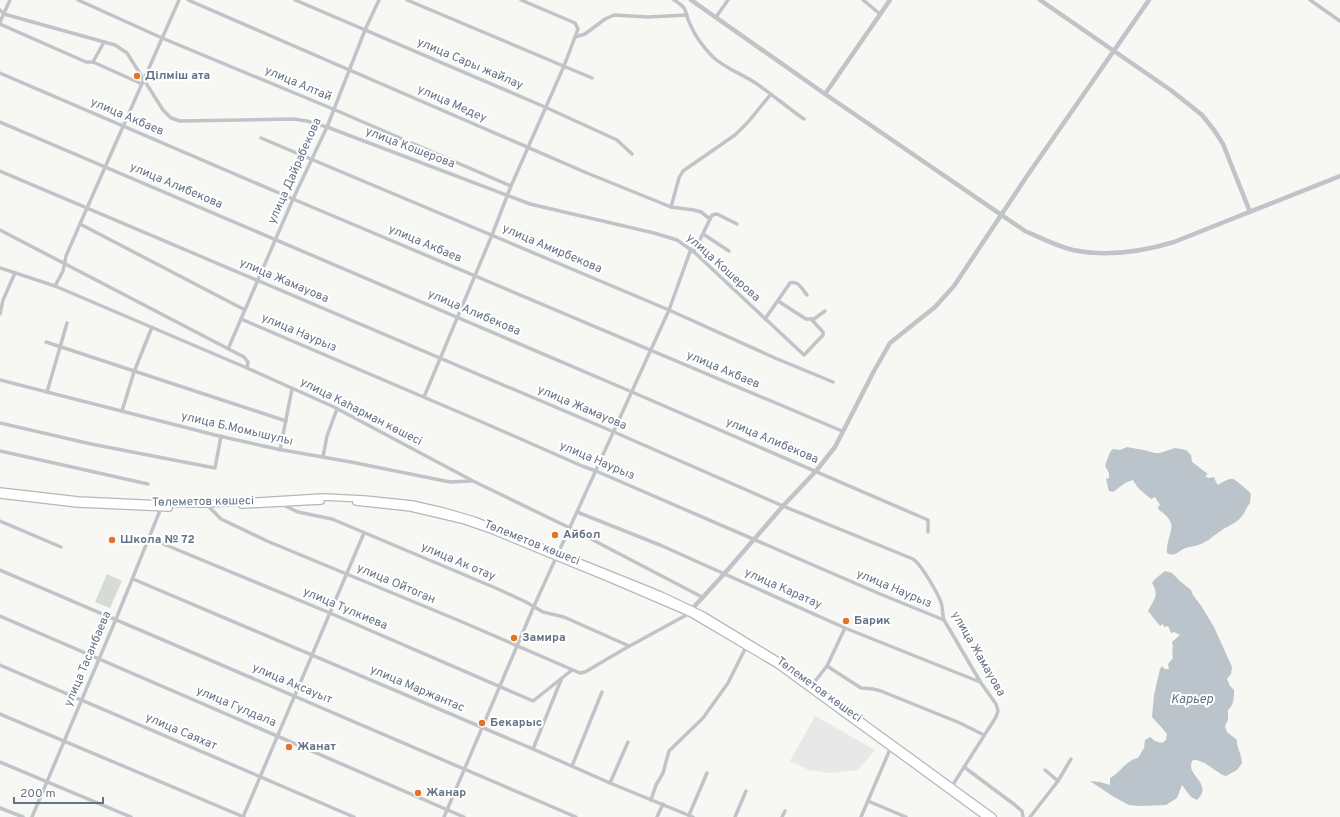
<svg xmlns="http://www.w3.org/2000/svg" width="1340" height="817" viewBox="0 0 1340 817" font-family="Overpass,sans-serif">
<rect width="100%" height="100%" fill="#f7f7f4"/>
<path fill="#e8e8e8" d="M815,716L875,750L858,770L831,773L809,770L790,761Z"/>
<path fill="#d6dcd4" d="M107,574L122,581L110,608L95,602Z"/>
<g fill="#bbc4ca">
<path d="M1127,447L1144,450L1155,453H1160L1175,448L1186,450L1191,455L1192,462L1208,474L1206,475V477L1209,478L1214,477L1216,482L1218,485C1221,483 1229,478 1233,479C1236,480 1249,491 1251,494L1250,503C1246,507 1246,512 1242,516C1236,524 1227,526 1219,532C1212,537 1206,543 1198,545C1194,547 1190,546 1186,548C1178,550 1176,558 1167,553C1166,532 1182,526 1159,510L1158,507L1160,505L1155,497L1151,499L1138,488L1133,480L1125,483L1113,492L1109,491L1106,479L1109,478V473L1105,466L1110,452L1113,449L1120,450Z"/>
<path d="M1165,571L1172,573L1181,582L1191,590L1193,595L1202,607L1214,627L1232,667L1231,674L1227,679L1230,686L1234,690C1234,698 1234,705 1228,710V720L1225,726L1227,732L1237,740C1236,746 1242,755 1242,763L1237,770L1226,776C1215,773 1205,759 1193,760C1183,775 1215,783 1197,800L1191,797L1182,785L1177,798L1166,805L1140,806L1129,805L1114,797L1090,781L1100,782L1110,785V778C1120,773 1126,760 1138,758L1144,748L1145,740L1150,737L1155,741L1162,743L1166,740L1167,734L1161,727L1152,717L1154,695L1160,669L1162,666L1165,669H1169L1168,664L1173,658C1171,653 1174,648 1172,642L1180,635L1174,632L1171,633L1168,626L1164,627L1163,624L1160,626L1148,611C1153,600 1160,596 1152,583L1155,579Z"/>
</g>
<g fill="none" stroke-linecap="round" stroke-linejoin="round">
<defs>
<g id="primary">
<path d="M0,491L78,500L162,504H207L323,497L364,499L412,504L443,511L474,520L609,574L661,595L703,615L780,662L993,817"/>
<path d="M0,495L78,504L169,508"/>
<path d="M356,502L411,508L462,520L491,530L608,578L690,613L778,665L986,817"/>
<path d="M242,505L321,501"/>
</g>
</defs>
<use href="#primary" stroke="#b4b7bc" stroke-width="8"/>
<g stroke="#c0c4c8" stroke-width="3.5">
<path d="M78,0L162,38L333,109L511,186"/>
<path d="M188,0L587,173L671,207L694,210L701,212L710,219"/>
<path d="M295,0L545,107L617,140L632,154"/>
<path d="M407,0L592,78"/>
<path d="M674,0C690,10 683,10 690,24C695,36 704,48 713,57C727,70 743,74 757,84C773,95 788,108 804,119"/>
<path d="M863,0L880,14"/>
<path d="M1310,0L1340,21"/>
<path d="M0,10L4,14L115,45L127,53L163,110L171,118L180,121L293,119L307,121L327,127L530,204L654,233L677,240L694,252L804,355L823,335V332L811,319"/>
<path d="M716,17L728,0"/>
<path d="M0,22L10,0"/>
<path d="M0,24L86,62H93L142,84"/>
<path d="M575,37L585,34L605,19L614,15L648,17L687,15"/>
<path d="M93,62L104,42"/>
<path d="M0,73L293,199L842,431"/>
<path d="M0,122L632,392L921,517L928,520V532"/>
<path d="M261,138L669,310L775,358L833,382"/>
<path d="M0,171L614,432L783,506L913,559C921,564 937,592 941,602C943,608 942,614 944,620L981,683L996,704L998,711L996,717L952,786"/>
<path d="M671,207L679,178L683,171L735,135L749,121L771,94"/>
<path d="M80,224L245,310"/>
<path d="M0,230L244,357L248,362L247,368"/>
<path d="M703,234L729,251"/>
<path d="M694,252L712,215L717,214L737,224"/>
<path d="M0,268L55,286L247,368L334,407L473,481L570,528L702,597"/>
<path d="M55,286L63,271L66,256L87,208L179,0"/>
<path d="M778,301L806,319H814L825,311"/>
<path d="M0,314L3,300L15,273"/>
<path d="M241,319L482,422L582,466L596,471L880,594L944,620"/>
<path d="M765,319L790,283C798,280 802,289 807,295"/>
<path d="M46,342L286,421"/>
<path d="M228,349L293,199L327,127L365,30L379,0"/>
<path d="M0,380L219,436L277,449L351,462L450,482L471,481"/>
<path d="M47,392L67,323"/>
<path d="M424,397L492,235L511,186L564,66L578,29L575,23L521,0"/>
<path d="M122,411L134,372L152,327"/>
<path d="M0,423L91,444L215,468L221,436"/>
<path d="M280,450L292,389"/>
<path d="M0,451L148,484"/>
<path d="M323,457L327,436L337,409"/>
<path d="M281,504L298,512L332,519L498,589L526,602L543,612L564,617L629,646"/>
<path d="M209,507L221,519L267,541L460,621L580,673L585,672L626,648L690,613"/>
<path d="M577,512L660,545L845,628L980,682"/>
<path d="M0,521L61,547"/>
<path d="M149,538L330,613L533,701L572,670"/>
<path d="M0,570L576,817"/>
<path d="M133,579L533,749L610,783L693,817"/>
<path d="M0,616L464,817"/>
<path d="M0,665L354,817"/>
<path d="M827,666L861,688L873,689L881,691L960,723L984,735"/>
<path d="M812,685L827,666L845,628"/>
<path d="M0,714L244,817"/>
<path d="M533,749L561,680"/>
<path d="M0,762L131,817"/>
<path d="M572,766L602,692"/>
<path d="M964,767L1015,805L1022,811L1023,817"/>
<path d="M1045,770L1058,781"/>
<path d="M610,783L628,742"/>
<path d="M651,800L656,785L663,773L669,751L703,718L728,683L747,645"/>
<path d="M868,801L906,817"/>
<path d="M0,808L23,817"/>
<path d="M689,815L707,773"/>
<path d="M32,817L116,619L161,508"/>
<path d="M243,817L364,533"/>
<path d="M444,817L534,606L669,310L691,249"/>
<path d="M657,817L663,804"/>
<path d="M735,817L746,791"/>
<path d="M782,817L785,811"/>
<path d="M861,817L891,747"/>
<path d="M1030,817L1058,781L1071,759"/>
</g>
<g stroke="#c0c4c8" stroke-width="4.5">
<path d="M691,0L825,94L1025,231C1041,238 1056,246 1073,250C1107,257 1141,252 1174,242L1340,176"/>
<path d="M1040,0L1172,91L1202,115L1214,130L1223,144L1250,212"/>
<path d="M825,94L890,0"/>
<path d="M692,609L724,574L783,506L816,471L835,447L874,371L890,343L935,307L954,286L1027,176L1149,0"/>
</g>
<use href="#primary" stroke="#fff" stroke-width="5.5"/>
</g>
<g fill="#e37329" stroke="#fff" stroke-width="1.5">
<circle cx="137" cy="76" r="4"/>
<circle cx="555" cy="535" r="4"/>
<circle cx="112" cy="540" r="4"/>
<circle cx="846" cy="621" r="4"/>
<circle cx="514" cy="638" r="4"/>
<circle cx="482" cy="723" r="4"/>
<circle cx="289" cy="747" r="4"/>
<circle cx="418" cy="793" r="4"/>
</g>
<g text-anchor="middle" dominant-baseline="central" stroke-width="4" stroke-linejoin="round" paint-order="stroke">
<g font-size="12" fill="#667385" stroke="#fff">
<text transform="translate(470 64) rotate(23)">улица Сары жайлау</text>
<text transform="translate(298 84) rotate(23)">улица Алтай</text>
<text transform="translate(452 104) rotate(24)">улица Медеу</text>
<text transform="translate(127 117) rotate(23)">улица Акбаев</text>
<text transform="translate(410 148) rotate(21)">улица Кошерова</text>
<text transform="translate(295 171) rotate(-66)">улица Дайрабекова</text>
<text transform="translate(176 186) rotate(23)">улица Алибекова</text>
<text transform="translate(425 244) rotate(23)">улица Акбаев</text>
<text transform="translate(552 249) rotate(23)">улица Амирбекова</text>
<text transform="translate(723 268) rotate(42)">улица Кошерова</text>
<text transform="translate(284 281) rotate(23)">улица Жамауова</text>
<text transform="translate(474 313) rotate(23)">улица Алибекова</text>
<text transform="translate(299 333) rotate(23)">улица Наурыз</text>
<text transform="translate(723 370) rotate(23)">улица Акбаев</text>
<text transform="translate(582 408) rotate(23)">улица Жамауова</text>
<text transform="translate(361 412) rotate(27)">улица Каһарман көшесі</text>
<text transform="translate(237 429) rotate(13)">улица Б.Момышулы</text>
<text transform="translate(772 441) rotate(23)">улица Алибекова</text>
<text transform="translate(597 461) rotate(23)">улица Наурыз</text>
<text transform="translate(203 502) rotate(-1)">Төлеметов көшесі</text>
<text transform="translate(532 543) rotate(22)">Төлеметов көшесі</text>
<text transform="translate(458 562) rotate(23)">улица Ак отау</text>
<text transform="translate(396 584) rotate(23)">улица Ойтоган</text>
<text transform="translate(783 589) rotate(24)">улица Каратау</text>
<text transform="translate(894 589) rotate(23)">улица Наурыз</text>
<text transform="translate(345 609) rotate(23)">улица Тулкиева</text>
<text transform="translate(978 654) rotate(60)">улица Жамауова</text>
<text transform="translate(88 659) rotate(-67)">улица Тасанбаева</text>
<text transform="translate(292 684) rotate(23)">улица Аксауыт</text>
<text transform="translate(417 689) rotate(23)">улица Маржантас</text>
<text transform="translate(819 690) rotate(36)">Төлеметов көшесі</text>
<text transform="translate(236 707) rotate(23)">улица Гулдала</text>
<text transform="translate(181 732) rotate(23)">улица Саяхат</text>
</g>
<g font-size="12" font-weight="bold" fill="#667385" stroke="#fff" text-anchor="start">
<text x="145" y="76">Ділміш ата</text>
<text x="563" y="535">Айбол</text>
<text x="120" y="540">Школа № 72</text>
<text x="854" y="621">Барик</text>
<text x="522" y="638">Замира</text>
<text x="490" y="723">Бекарыс</text>
<text x="297" y="747">Жанат</text>
<text x="426" y="793">Жанар</text>
</g>
<g font-size="13" font-style="italic" fill="#637481" stroke="#fff">
<text x="1192" y="700">Карьер</text>
</g>
</g>
<path d="M14 797v6h89v-6" fill="none" stroke="#667385" stroke-width="2"/>
<text x="20" y="797" font-size="12" fill="#667385" stroke="#ffffff" stroke-width="3" paint-order="stroke">200 m</text>
</svg>
